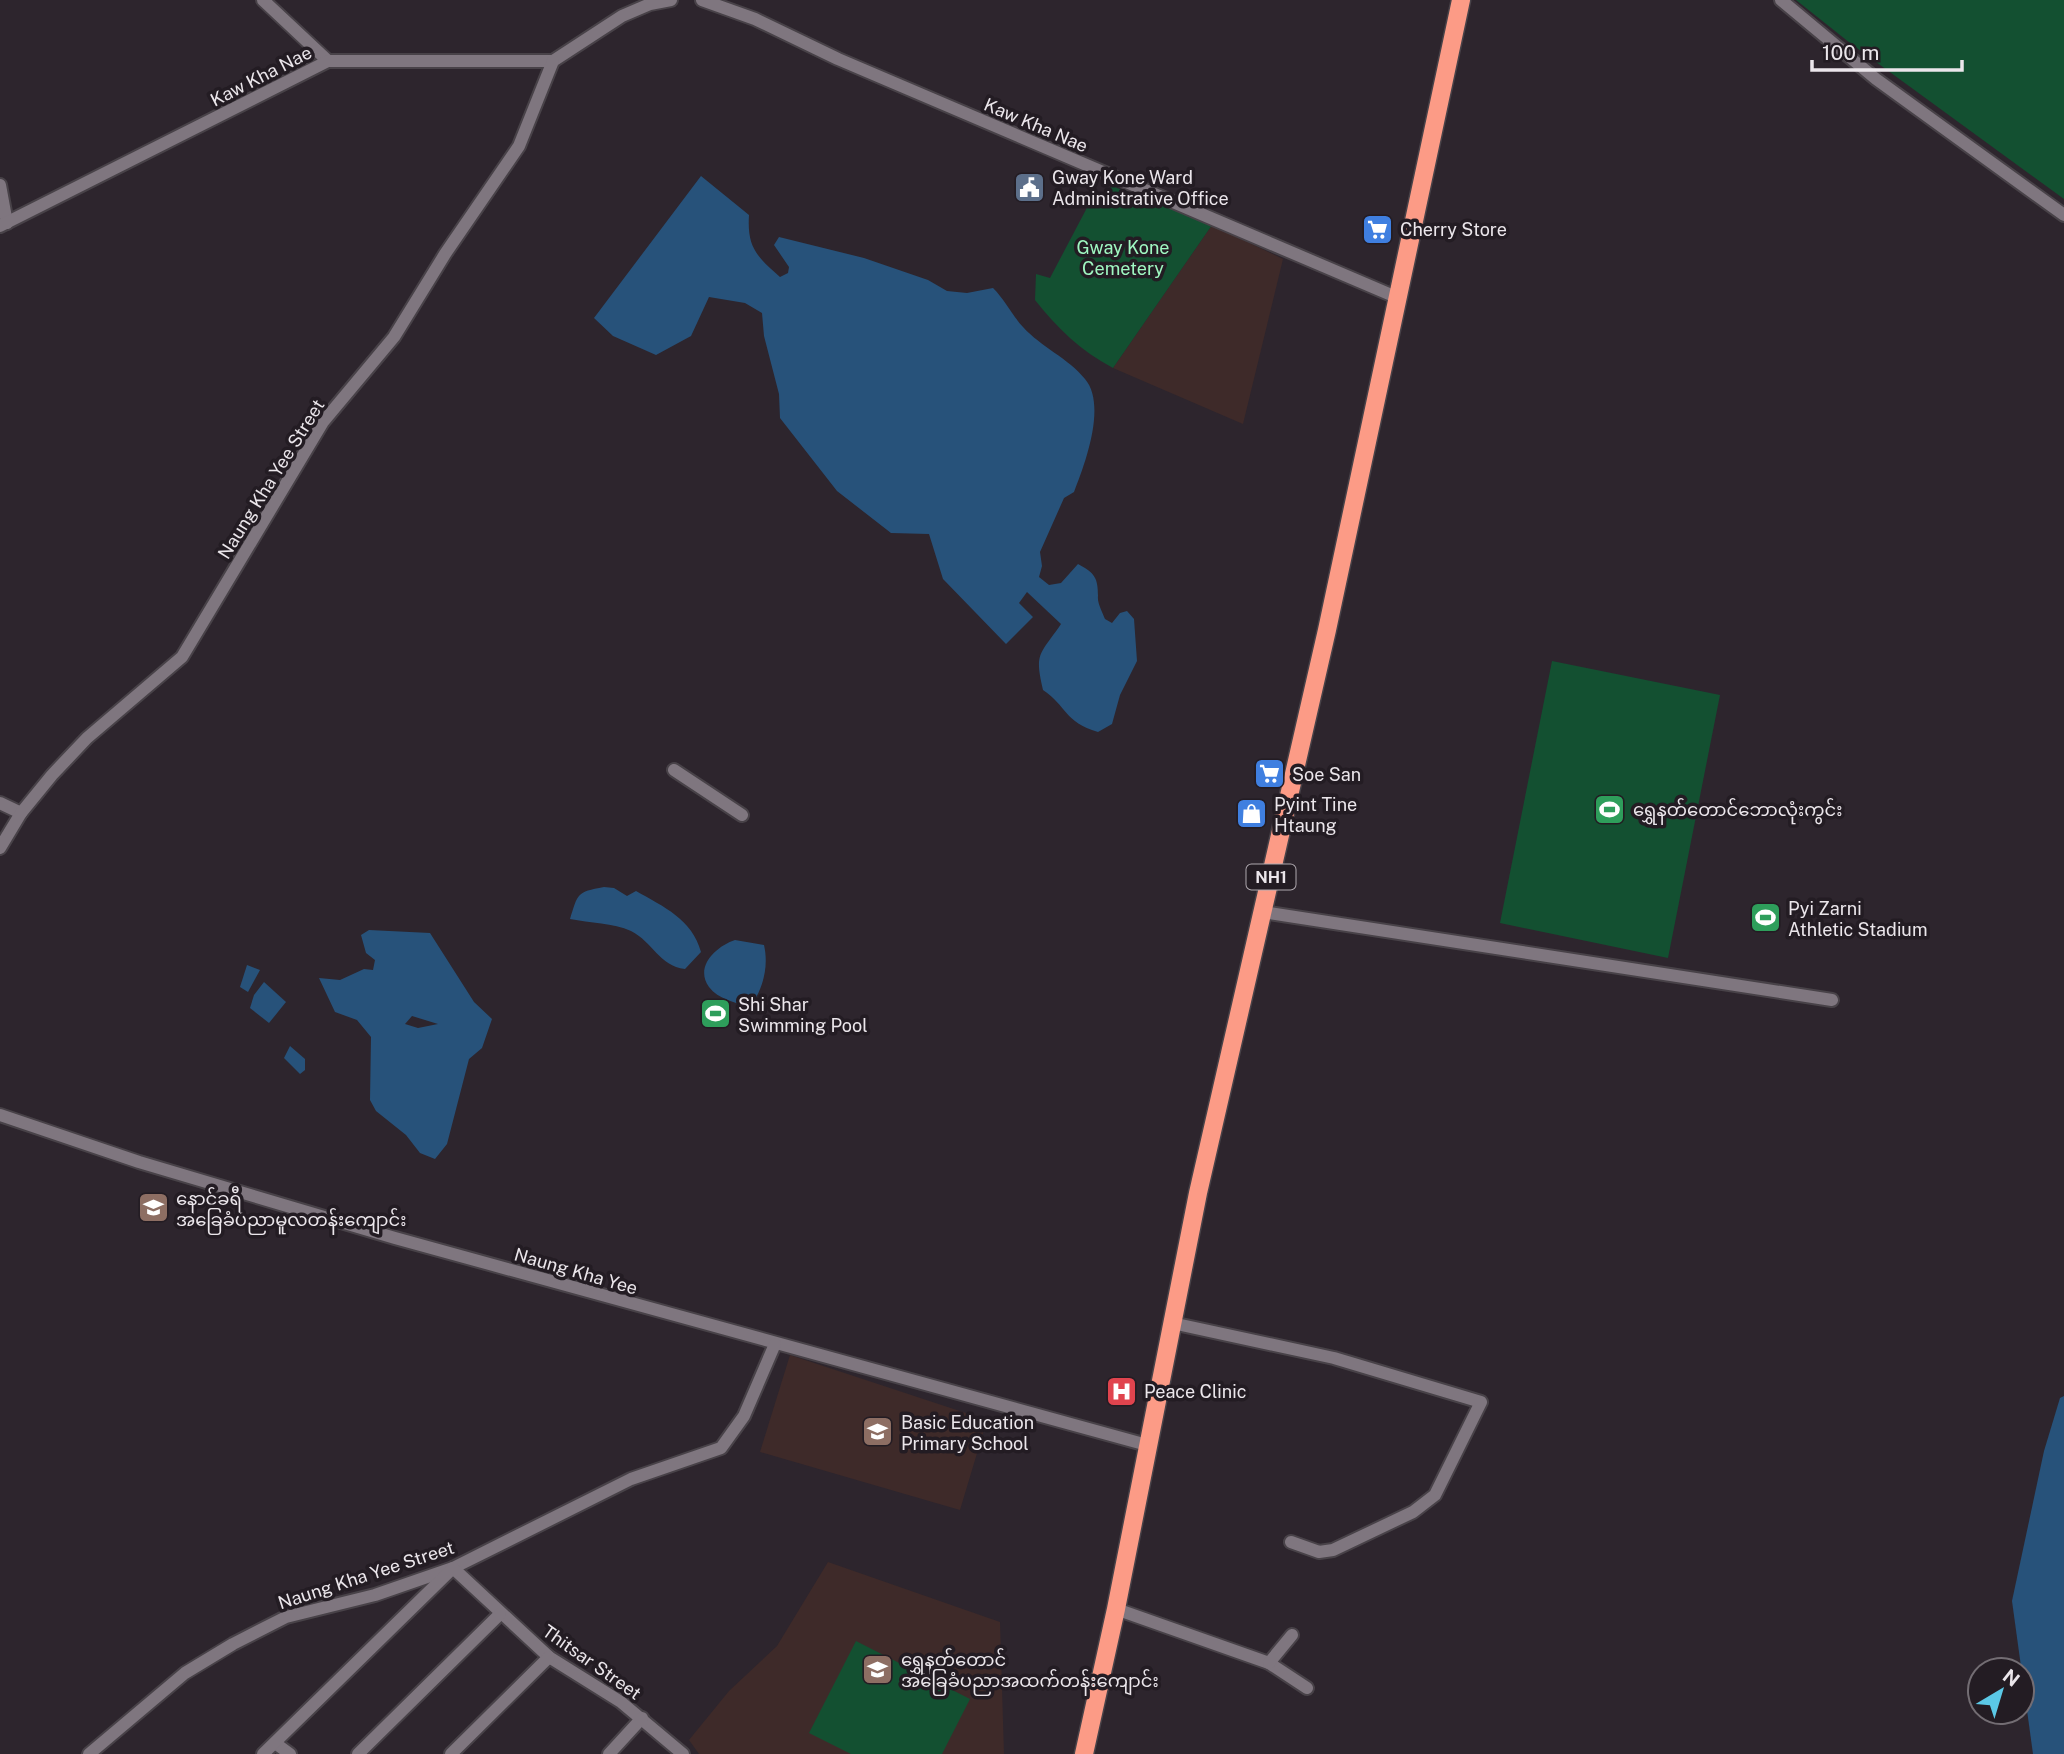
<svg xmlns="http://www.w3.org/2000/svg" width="2064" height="1754" viewBox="0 0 2064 1754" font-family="'Public Sans','Noto Sans Myanmar',sans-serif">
<rect width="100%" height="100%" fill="#2d252d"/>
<g fill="#3e2a29">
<path d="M1212,225L1283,259L1243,424L1113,368Z"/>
<path d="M790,1355L987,1420L960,1510L760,1452Z"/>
<path d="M828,1562L1000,1622L1004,1754H699L689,1740L729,1691L777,1646Z"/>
</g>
<g fill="#135031">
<path d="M1796,0H2064V199L1850,43Z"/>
<path d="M1112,186L1212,225L1113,368C1081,351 1057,328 1035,300L1036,274L1050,278L1090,202L1099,205Z"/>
<path d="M1552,661L1720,695L1668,958L1500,923Z"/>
<path d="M856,1641L970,1699L942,1754H851L809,1733Z"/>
</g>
<g fill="#27527a" fill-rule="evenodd">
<path d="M701,176L749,215C747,247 756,256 780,277L788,273L789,267L774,245L779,237L864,258L928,280L947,291L967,293L993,288C1005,300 1012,315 1023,327C1041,347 1068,358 1085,379C1107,405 1085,464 1074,492L1064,498L1040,552L1042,566L1039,577L1049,585L1061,583L1078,564C1095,573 1098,578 1098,596C1097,603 1103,613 1105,619L1112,623L1120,613L1127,611L1134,619L1137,661L1120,695L1112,724L1098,732C1064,722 1067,706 1043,690C1034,652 1040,655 1061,624L1027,592L1019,603L1033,617L1006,644L943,579L929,534L891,533L837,491L780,418L779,394L764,336L762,313L745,303L709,297L691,336L656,355L613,336L594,318Z"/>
<path d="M604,887L614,888L627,896L636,891C664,907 692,919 701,952L685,969C659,966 653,942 631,931C613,923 590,923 570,919C578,894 576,892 604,887Z"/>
<path d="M369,930L430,933L474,1002L492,1019L482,1048L469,1059L447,1144L435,1159L420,1153L406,1135L376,1111L370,1100L371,1037L357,1020L335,1012L319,978L340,980L364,969L373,970L375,960L366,953L361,935ZM412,1016L438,1024L418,1028L405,1024Z"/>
<path d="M735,940L764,945C769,967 763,989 750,1007C736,1003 718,999 709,987C694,966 717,946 735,940Z"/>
<path d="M247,965L260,970L248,992L240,987Z"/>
<path d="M264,982L286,1002L269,1023L250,1008L254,995Z"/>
<path d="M290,1046L305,1059V1070L300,1074L284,1058Z"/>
<path d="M2064,1396V1754H2033L2012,1601L2044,1451L2060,1398Z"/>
</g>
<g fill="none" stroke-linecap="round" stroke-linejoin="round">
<defs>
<g id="minor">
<path d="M263,0L328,61"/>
<path d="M702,0L755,19L838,59L1396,297"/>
<path d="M1781,0L1876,79L2064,215"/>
<path d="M0,185L7,223"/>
<path d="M0,226L328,61H553L622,16L650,4L671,0"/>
<path d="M674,770L742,815"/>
<path d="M0,803L21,813"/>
<path d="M0,848L21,813L52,775L87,738L182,657L323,422L394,337L445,254L519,146L553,61"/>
<path d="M1263,912L1832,1000"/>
<path d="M0,1115L139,1162L395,1238L1147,1445"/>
<path d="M1172,1323L1334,1358L1481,1402L1435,1495L1413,1512L1333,1550L1319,1552L1291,1542"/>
<path d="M1116,1609L1269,1663L1307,1688"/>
<path d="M1269,1663L1292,1635"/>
<path d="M275,1743L290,1754"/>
<path d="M89,1754L185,1673L233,1644L286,1617L375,1595L453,1568L631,1479L721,1448L744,1416L775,1344"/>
<path d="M263,1754L453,1568L549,1657L621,1702L683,1754"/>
<path d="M358,1754L500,1614"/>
<path d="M451,1754L549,1657"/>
<path d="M609,1754L642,1718"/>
</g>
<path id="highway" d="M1084,1754L1116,1609L1198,1193L1327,630L1461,0"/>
</defs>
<use href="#minor" stroke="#484248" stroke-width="16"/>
<use href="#highway" stroke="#484248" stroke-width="21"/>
<use href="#minor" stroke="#7f767f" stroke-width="12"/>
<use href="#highway" stroke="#fc9b86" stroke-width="18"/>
</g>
<defs>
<symbol id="civic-square" viewBox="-11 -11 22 22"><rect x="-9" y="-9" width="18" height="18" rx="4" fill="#5c6f8a" stroke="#231c23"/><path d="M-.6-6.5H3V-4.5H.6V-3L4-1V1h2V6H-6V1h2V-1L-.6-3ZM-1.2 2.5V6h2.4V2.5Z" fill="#fff"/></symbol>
<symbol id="supermarket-square" viewBox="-11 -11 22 22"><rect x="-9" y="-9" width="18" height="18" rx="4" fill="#3f7fe0" stroke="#231c23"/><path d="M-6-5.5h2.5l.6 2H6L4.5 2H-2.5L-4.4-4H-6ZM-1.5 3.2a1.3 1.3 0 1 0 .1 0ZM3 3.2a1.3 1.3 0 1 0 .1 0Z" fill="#fff"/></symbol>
<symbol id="stadium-square" viewBox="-11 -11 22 22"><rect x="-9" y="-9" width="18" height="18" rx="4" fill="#2e9e5b" stroke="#231c23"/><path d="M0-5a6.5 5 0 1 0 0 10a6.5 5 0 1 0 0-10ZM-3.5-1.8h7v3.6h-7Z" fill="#fff"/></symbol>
<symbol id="shop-square" viewBox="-11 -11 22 22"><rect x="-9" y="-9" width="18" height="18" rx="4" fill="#3f7fe0" stroke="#231c23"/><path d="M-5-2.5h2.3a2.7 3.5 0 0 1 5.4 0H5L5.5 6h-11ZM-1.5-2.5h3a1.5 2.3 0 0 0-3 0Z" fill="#fff"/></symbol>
<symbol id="school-square" viewBox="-11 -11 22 22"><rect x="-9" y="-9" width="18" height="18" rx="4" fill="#8d6e63" stroke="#231c23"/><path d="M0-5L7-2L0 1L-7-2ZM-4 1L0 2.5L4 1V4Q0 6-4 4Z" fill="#fff"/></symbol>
<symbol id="hospital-square" viewBox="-11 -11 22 22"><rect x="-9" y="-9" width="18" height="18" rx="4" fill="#e0444e" stroke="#231c23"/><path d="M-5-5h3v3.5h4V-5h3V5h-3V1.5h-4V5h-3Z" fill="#fff"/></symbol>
</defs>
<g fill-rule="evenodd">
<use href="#civic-square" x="1012" y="170" width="35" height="35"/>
<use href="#supermarket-square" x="1360" y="212" width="35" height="35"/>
<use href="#supermarket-square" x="1252" y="756" width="35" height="35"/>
<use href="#stadium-square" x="1592" y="792" width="35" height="35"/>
<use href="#shop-square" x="1234" y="796" width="35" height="35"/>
<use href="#stadium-square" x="1748" y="900" width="35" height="35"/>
<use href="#stadium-square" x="698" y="996" width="35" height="35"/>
<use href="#school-square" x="136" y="1190" width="35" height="35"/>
<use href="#hospital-square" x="1104" y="1374" width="35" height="35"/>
<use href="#school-square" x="860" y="1414" width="35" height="35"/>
<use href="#school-square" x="860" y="1652" width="35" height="35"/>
</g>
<g text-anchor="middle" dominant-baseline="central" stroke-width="7" stroke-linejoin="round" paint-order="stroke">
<rect fill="#231c23" stroke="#afa9af" stroke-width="2" x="1246.5" y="864.5" width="49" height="25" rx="5"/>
<g font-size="16" font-weight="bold" fill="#ebe6eb">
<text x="1271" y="877">NH1</text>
</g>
<g font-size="18" fill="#ebe6eb" stroke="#231c23">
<text transform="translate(261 76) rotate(-27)">Kaw Kha Nae</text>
<text transform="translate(1036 125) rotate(23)">Kaw Kha Nae</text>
<text transform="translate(271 479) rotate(-58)">Naung Kha Yee Street</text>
<text transform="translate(576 1271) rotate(16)">Naung Kha Yee</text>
<text transform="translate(366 1575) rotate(-18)">Naung Kha Yee Street</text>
<text transform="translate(592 1662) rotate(35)">Thitsar Street</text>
</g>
<g font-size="18" fill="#ebe6eb" stroke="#231c23" text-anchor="start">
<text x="1052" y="177">Gway Kone Ward<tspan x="1052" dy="21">Administrative Office</tspan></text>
<text x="1400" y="229">Cherry Store</text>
<text x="1292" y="774">Soe San</text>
<text x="1274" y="804">Pyint Tine<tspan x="1274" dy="21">Htaung</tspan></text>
<text x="1633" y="809">ရွှေနတ်တောင်ဘောလုံးကွင်း</text>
<text x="1788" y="908">Pyi Zarni<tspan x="1788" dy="21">Athletic Stadium</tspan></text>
<text x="738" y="1004">Shi Shar<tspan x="738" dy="21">Swimming Pool</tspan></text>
<text x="176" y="1198">နောင်ခရီ<tspan x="176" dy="21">အခြေခံပညာမူလတန်းကျောင်း</tspan></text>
<text x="1144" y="1391">Peace Clinic</text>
<text x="901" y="1422">Basic Education<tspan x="901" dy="21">Primary School</tspan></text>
<text x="901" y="1659">ရွှေနတ်တောင်<tspan x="901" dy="21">အခြေခံပညာအထက်တန်းကျောင်း</tspan></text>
</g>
<g font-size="18" fill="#9ff7c1" stroke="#231c23">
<text x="1123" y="247">Gway Kone<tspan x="1123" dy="21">Cemetery</tspan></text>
</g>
</g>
<g transform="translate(2001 1691) rotate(38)"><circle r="33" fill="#231c23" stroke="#736d73" stroke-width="2"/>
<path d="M0-5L12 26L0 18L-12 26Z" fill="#5bc8e6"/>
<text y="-10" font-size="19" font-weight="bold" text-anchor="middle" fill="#ebe6eb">N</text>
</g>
<path d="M1812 60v10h150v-10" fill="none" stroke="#ebe6eb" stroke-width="3.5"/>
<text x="1822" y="60" font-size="21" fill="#ebe6eb" stroke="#231c23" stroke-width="5" paint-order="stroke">100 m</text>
</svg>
